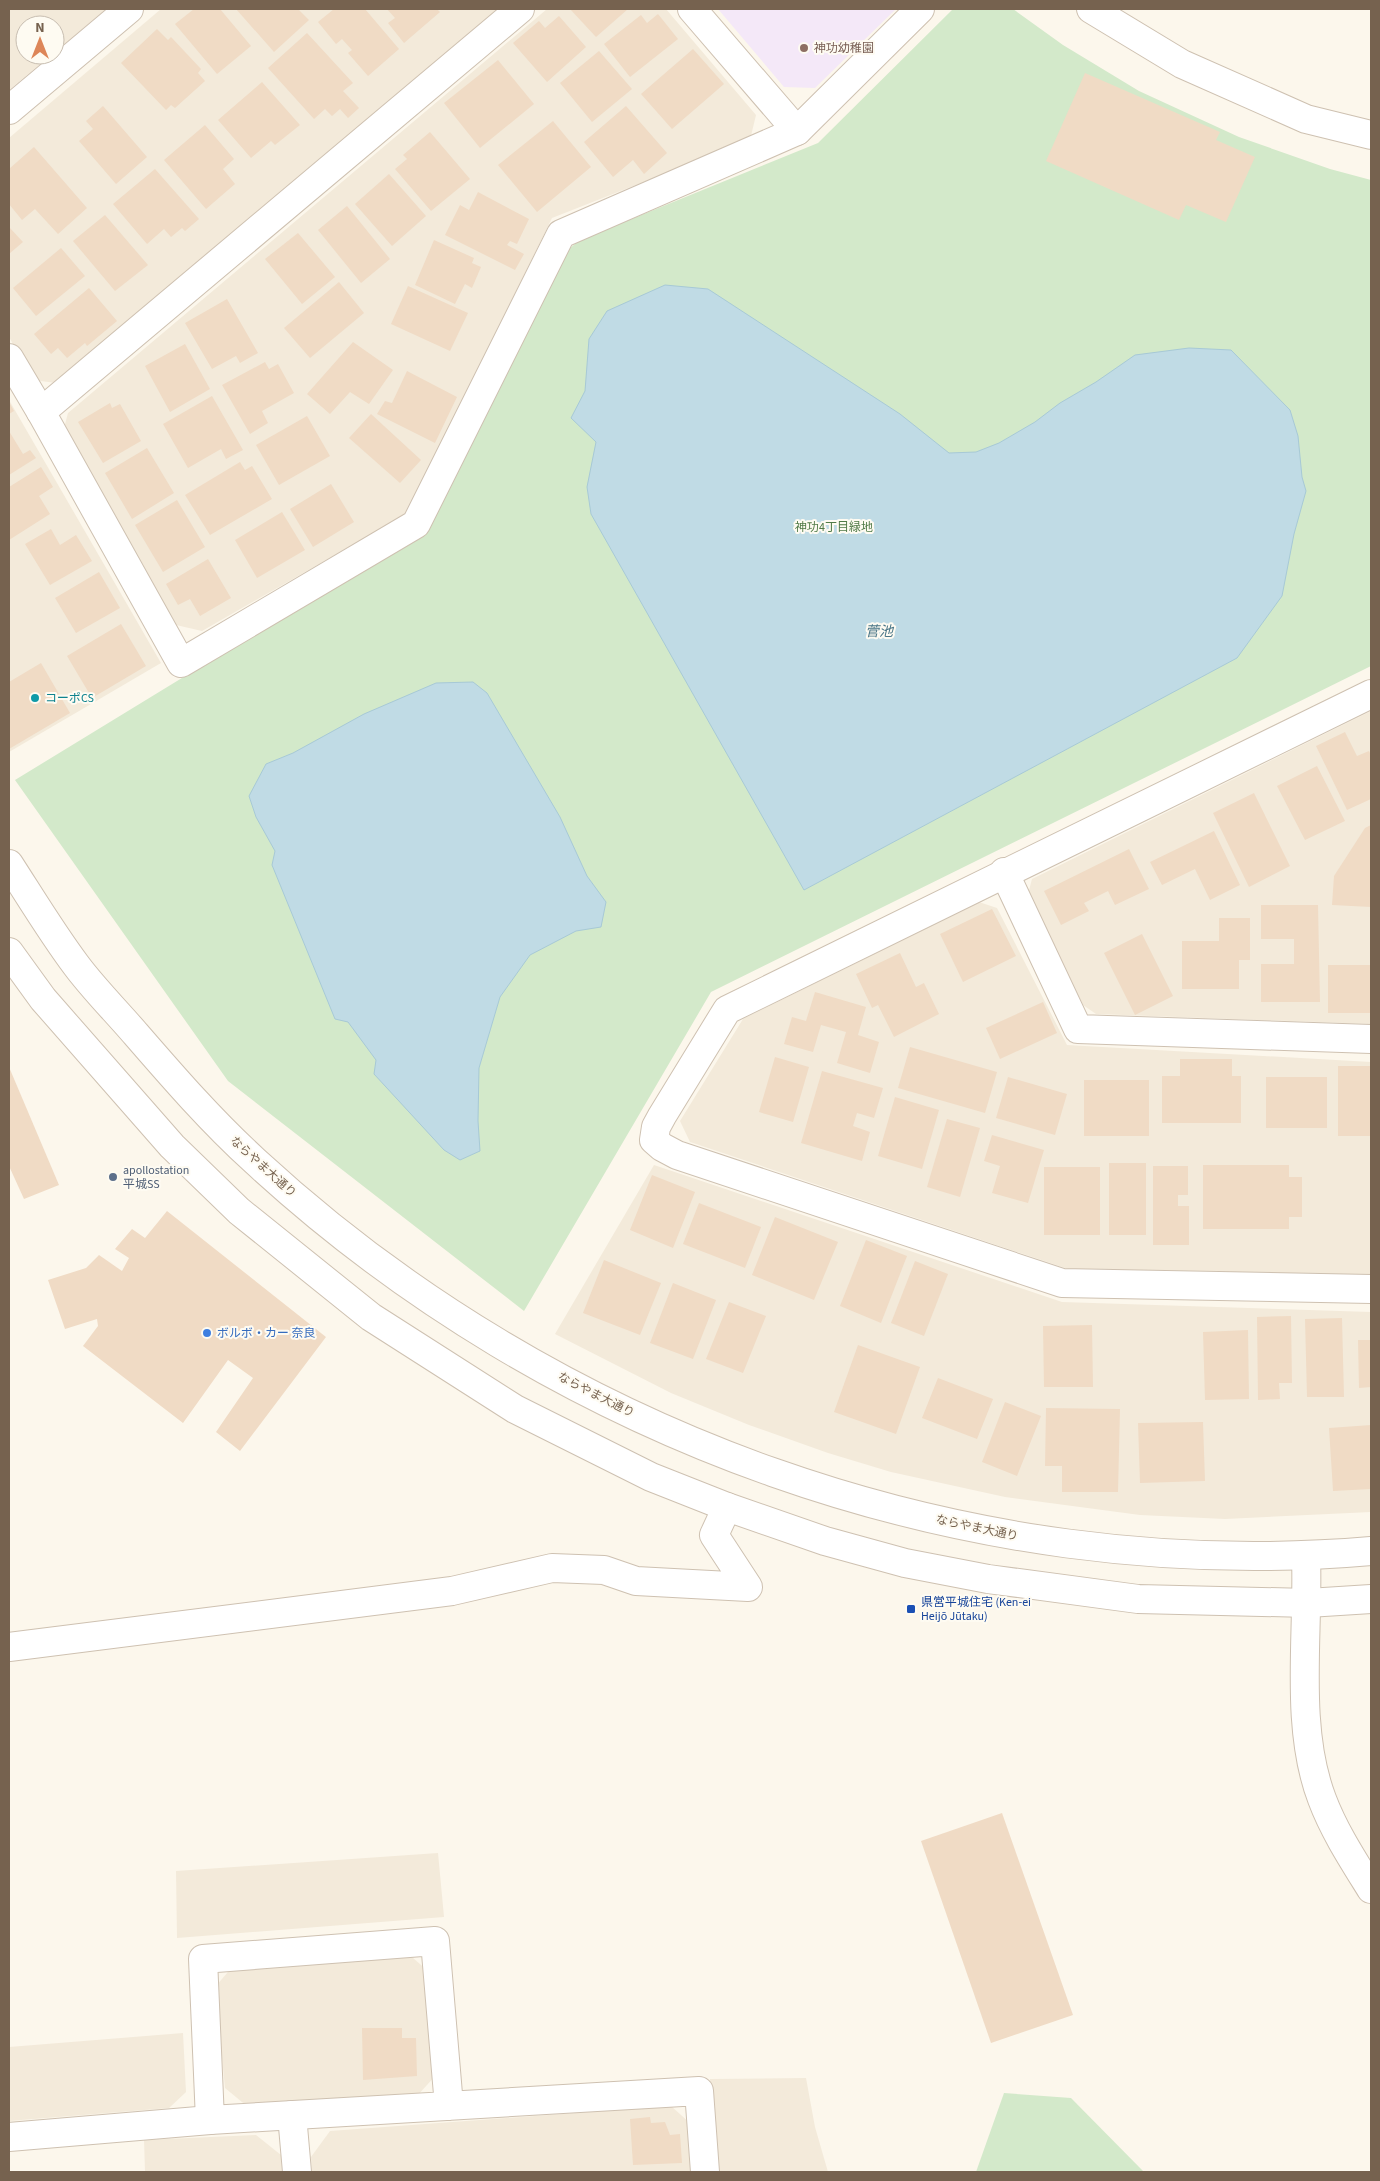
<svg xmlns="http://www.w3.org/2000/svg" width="1380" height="2181" viewBox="0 0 1380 2181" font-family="'Source Sans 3','Noto Sans JP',sans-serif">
<rect width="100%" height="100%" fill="#fcf7ec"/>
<g fill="#f3eada">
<path d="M9,9H106L55,52V25H25V55H51L9,90Z"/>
<path d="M161,9H502L56,383L33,380L9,337V138Z"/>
<path d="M547,9H666L756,115L750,140L552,218L408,513L202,631L176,625L64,428L68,413Z"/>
<path d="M9,400L161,663L9,752Z"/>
<path d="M1371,711V1024L1096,1014L1083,1005L1028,894L1032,879Z"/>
<path d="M979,902L997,908L1067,1045L1371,1062V1277L1071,1270L690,1142L680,1121L743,1019Z"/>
<path d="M654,1165L1062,1302L1371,1312V1512L1225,1519L1140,1515L1005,1497L891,1472L828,1453L749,1425L671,1393L555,1334Z"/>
<path d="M438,1853L444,1917L177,1938L176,1871Z"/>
<path d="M405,1951L428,1971L437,2074L417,2096L248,2107L225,2088L215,1987L234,1965Z"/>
<path d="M183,2033L186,2092L169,2108L9,2121V2047Z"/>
<path d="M806,2078L815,2127L828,2172H717L710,2079Z"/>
<path d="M671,2106L691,2124L695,2172H312L311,2157L330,2131Z"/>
<path d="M256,2135L281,2155L282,2172H145L144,2140Z"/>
</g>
<path fill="#f4e8f8" d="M718,9H896L815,88L784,87Z"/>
<g fill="#d3e9ca">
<path d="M953,9H1013L1063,45L1139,91L1239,137L1330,169L1371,180V666L711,992L524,1311L228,1081L15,780L426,529L570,248L580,240L818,143Z"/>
<path d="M1004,2093L1071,2098L1144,2172H976Z"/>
</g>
<g fill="#c0dbe5" stroke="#a7c9d6">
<path d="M665,285L708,289L900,414L949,453L976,452L999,443L1035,422L1060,403L1096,382L1135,355L1189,348L1231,350L1290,410L1298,436L1302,477L1306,491L1294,534L1282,596L1237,658L804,890L591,514L587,487L596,442L571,418L585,391L589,339L607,311Z"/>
<path d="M473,682L487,693L560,817L587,876L606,902L601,927L576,931L530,955L500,997L479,1068L478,1121L480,1151L460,1160L444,1150L374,1074L376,1060L348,1022L335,1019L272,865L275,851L256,817L249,796L266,764L293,753L364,714L436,683Z"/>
</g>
<g fill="#f0dbc5">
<path d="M194,9H220L251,46L217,74L175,24Z"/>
<path d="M236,9H298L309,20L274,52Z"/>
<path d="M334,9H365L399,49L368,76L348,53L352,50L342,39L336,44L318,22Z"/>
<path d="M387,9H437L440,12L404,43L388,23L395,18Z"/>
<path d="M570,9H628L596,37Z"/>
<path d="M658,14L678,39L630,77L604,44L641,15L647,23Z"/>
<path d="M559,16L586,47L547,82L513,43L539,21L545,28Z"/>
<path d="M157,29L168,40L171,37L201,69L198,73L205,81L175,108L171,105L166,110L121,63Z"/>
<path d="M307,33L353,83L343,91L359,108L348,118L340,109L332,116L325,109L314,119L268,68Z"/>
<path d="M693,49L724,84L672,129L641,94Z"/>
<path d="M599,51L632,89L592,122L560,83Z"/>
<path d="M498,60L534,104L480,148L444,103Z"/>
<path d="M1085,73L1220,132L1216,140L1255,157L1226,222L1186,205L1179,220L1046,161Z"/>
<path d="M262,82L300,125L275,145L271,141L251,158L218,120Z"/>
<path d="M103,106L147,157L116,184L79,141L93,129L86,121Z"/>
<path d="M626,106L667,153L644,174L633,160L613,177L584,142Z"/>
<path d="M553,121L591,167L537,212L498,165Z"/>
<path d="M205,125L234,159L223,169L235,184L206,209L164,160Z"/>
<path d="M430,132L470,179L431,211L395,169L407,159L403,155Z"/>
<path d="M34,147L87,208L58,234L35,209L22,220L9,204V169Z"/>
<path d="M155,169L199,219L185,231L182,228L171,237L164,229L147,244L113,204Z"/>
<path d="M389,174L426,216L392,246L355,204Z"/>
<path d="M478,192L529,219L517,244L510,241L507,245L524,254L515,270L445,235L460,205L469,210Z"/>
<path d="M347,206L390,259L361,283L318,230Z"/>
<path d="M105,215L148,265L115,291L73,241Z"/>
<path d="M9,227L23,242L9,254Z"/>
<path d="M298,233L335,277L302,304L265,259Z"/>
<path d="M434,240L474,258L472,263L481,267L472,288L465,284L455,304L415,285Z"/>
<path d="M61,248L85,276L36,316L13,288Z"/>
<path d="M339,282L364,313L310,358L284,328Z"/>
<path d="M408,286L468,313L450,351L391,324Z"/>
<path d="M89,288L117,321L87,346L85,343L67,358L58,348L51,354L34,334Z"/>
<path d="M227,299L258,353L240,363L236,356L212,369L185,323Z"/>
<path d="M353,342L393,370L369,404L350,392L330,414L307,394Z"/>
<path d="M185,344L210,389L170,412L145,366Z"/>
<path d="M265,362L269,369L278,364L294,393L262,411L268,423L250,434L222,385Z"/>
<path d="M407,371L457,397L435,443L377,414L385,401L392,403Z"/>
<path d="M212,396L243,450L226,459L221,449L188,468L163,424Z"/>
<path d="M9,402L14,411L9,414Z"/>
<path d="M110,403L112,408L120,404L141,441L103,463L78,422Z"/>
<path d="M371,414L421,460L400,483L349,438Z"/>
<path d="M307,416L330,456L279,485L256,445Z"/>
<path d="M9,431L23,454L30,450L36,458L9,475Z"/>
<path d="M147,448L174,493L132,519L105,473Z"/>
<path d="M240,462L245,470L252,466L272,499L210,535L185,495Z"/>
<path d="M41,467L53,487L39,496L50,514L9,540V487Z"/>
<path d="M331,484L354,522L313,547L290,509Z"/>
<path d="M177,500L205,547L163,572L135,525Z"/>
<path d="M282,512L305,550L257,578L235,540Z"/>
<path d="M51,529L60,545L76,535L92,561L50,585L25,544Z"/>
<path d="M208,559L231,598L200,616L190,599L178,605L166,584Z"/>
<path d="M99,572L120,608L76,633L55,598Z"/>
<path d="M121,624L146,666L92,698L67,656Z"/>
<path d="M41,663L70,713L9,749V682Z"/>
<path d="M1345,732L1357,756L1369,751L1371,755V799L1347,810L1316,746Z"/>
<path d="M1317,766L1345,821L1305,840L1277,786Z"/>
<path d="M1254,793L1290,866L1249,887L1213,813Z"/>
<path d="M1371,825V907L1332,905L1334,876L1365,828Z"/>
<path d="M1214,831L1240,885L1210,900L1195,869L1162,885L1150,862Z"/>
<path d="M1129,849L1149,889L1115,905L1108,891L1084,903L1089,911L1061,925L1044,891Z"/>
<path d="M1261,905H1318L1320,1002H1261V964H1294V939H1261Z"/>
<path d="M992,909L1016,956L963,982L940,934Z"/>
<path d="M1219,918H1250V960H1239V989H1182V941H1219Z"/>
<path d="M1142,934L1173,996L1135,1015L1104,953Z"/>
<path d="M900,953L916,987L924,983L939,1014L894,1037L878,1005L872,1008L856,974Z"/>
<rect x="1328" y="965" width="43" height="48"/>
<path d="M815,992L866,1007L858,1035L879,1042L870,1073L837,1063L846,1032L821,1025L813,1052L784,1044L792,1017L806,1021Z"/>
<path d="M1043,1002L1057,1033L1000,1059L986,1028Z"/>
<path d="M910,1047L997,1072L985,1113L898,1088Z"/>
<path d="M775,1057L809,1067L793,1122L759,1112Z"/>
<path d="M1180,1059H1232V1076H1241V1123H1162V1076H1180Z"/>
<rect x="1338" y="1066" width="33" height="70"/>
<path d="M9,1067L59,1185L24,1199L9,1166Z"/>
<path d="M822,1071L883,1088L874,1118L857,1113L853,1126L870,1132L862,1161L801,1143Z"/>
<path d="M1008,1077L1067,1094L1055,1135L996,1118Z"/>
<rect x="1266" y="1077" width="61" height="51"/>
<rect x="1084" y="1080" width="65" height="56"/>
<path d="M895,1097L939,1110L922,1169L878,1156Z"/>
<path d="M947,1119L980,1128L960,1197L927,1187Z"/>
<path d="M992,1135L1044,1150L1028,1203L992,1193L1000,1166L984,1161Z"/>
<rect x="1109" y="1163" width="37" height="72"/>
<path d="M1203,1165H1289V1177H1302V1217H1289V1229H1203Z"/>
<path d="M1153,1166H1188V1195H1178V1206H1189V1245H1153Z"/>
<rect x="1044" y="1167" width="56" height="68"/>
<path d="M652,1175L695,1192L673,1248L630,1230Z"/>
<path d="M699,1203L761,1227L745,1268L683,1244Z"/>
<path d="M167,1211L326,1337L240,1451L216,1432L253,1378L228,1360L183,1423L83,1346L98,1326L97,1319L65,1329L48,1280L86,1268L99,1255L122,1271L129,1258L115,1249L132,1229L145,1238Z"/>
<path d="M775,1217L838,1242L814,1300L752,1275Z"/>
<path d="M866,1240L907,1256L881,1323L840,1306Z"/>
<path d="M604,1260L661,1283L640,1335L583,1313Z"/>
<path d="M915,1261L948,1274L924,1336L891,1323Z"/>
<path d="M673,1283L716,1300L693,1359L650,1343Z"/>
<path d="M729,1302L766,1316L743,1373L706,1359Z"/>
<path d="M1291,1316L1292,1383H1279L1280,1399L1258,1400L1257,1317Z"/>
<path d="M1342,1318L1344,1397H1307L1305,1319Z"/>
<path d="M1092,1325L1093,1387H1044L1043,1326Z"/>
<path d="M1248,1330L1249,1399L1205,1400L1203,1332Z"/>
<path d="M1358,1340H1371V1387L1359,1388Z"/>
<path d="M858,1345L920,1367L896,1434L834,1412Z"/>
<path d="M938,1378L993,1399L977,1439L922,1418Z"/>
<path d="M1005,1402L1041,1416L1017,1476L982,1462Z"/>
<path d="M1046,1408L1120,1409L1118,1492H1062V1466H1045Z"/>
<path d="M1203,1422L1205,1481L1140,1483L1138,1423Z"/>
<path d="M1371,1425V1489L1333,1491L1329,1428Z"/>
<path d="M1002,1813L1073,2015L991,2043L921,1841Z"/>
<path d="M362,2028H402V2038H416L417,2076L363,2080Z"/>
<path d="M650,2117L651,2123L665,2122L670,2135L680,2134L682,2163L633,2165L630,2119Z"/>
</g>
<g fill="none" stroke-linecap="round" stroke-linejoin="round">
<defs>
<g id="minor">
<path d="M692,9L797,131"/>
<path d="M1091,9L1182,64L1306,119L1371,135"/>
<path d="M9,110L129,9"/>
<path d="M9,358L41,412L181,663L416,524L561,234L797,131L920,9"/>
<path d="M41,412L520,9"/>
<path d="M1371,694L727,1010L662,1116L656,1127L654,1140L662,1147L677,1155L1062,1283L1371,1289"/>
<path d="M9,864C31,898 52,933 76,965C93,988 115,1010 134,1032C173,1077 211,1121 255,1161C553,1436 966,1586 1371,1551"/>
<path d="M1004,872L1078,1029L1371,1039"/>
<path d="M9,952L43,999L172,1146L239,1211L371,1317L515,1409L651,1477L727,1507L825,1541L905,1563L988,1579L1138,1599L1308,1603L1371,1599"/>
<path d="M1306,1557C1309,1634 1294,1726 1322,1799C1334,1831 1353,1860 1371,1889"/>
<path d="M9,1647L452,1591L552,1568L604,1570L636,1581L748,1587L714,1535L727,1507"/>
<path d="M449,2106L435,1941L203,1959L210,2120L699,2091L705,2172"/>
<path d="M292,2115L297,2172"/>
<path d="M9,2137L210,2120"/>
</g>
</defs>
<use href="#minor" stroke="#cec1b1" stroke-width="30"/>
<use href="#minor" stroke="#fff" stroke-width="28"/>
</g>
<circle fill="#8d6e63" stroke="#fefbf2" stroke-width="2" cx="804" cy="48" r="5"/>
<circle fill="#0f9aa8" stroke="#fefbf2" stroke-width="2" cx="35" cy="698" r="5"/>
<circle fill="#5c6f8a" stroke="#fefbf2" stroke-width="2" cx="113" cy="1177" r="5"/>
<circle fill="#3f7fe0" stroke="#fefbf2" stroke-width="2" cx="207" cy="1333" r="5"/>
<rect fill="#1a4fb4" stroke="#fefbf2" stroke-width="2" x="906" y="1604" width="10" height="10" rx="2.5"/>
<g text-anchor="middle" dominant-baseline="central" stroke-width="4" stroke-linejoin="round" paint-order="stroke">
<g font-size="12" fill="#785e54" stroke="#fefbf2" text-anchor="start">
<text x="814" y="48">神功幼稚園</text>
</g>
<g font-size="12" fill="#517b48" stroke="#fefbf2">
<text x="834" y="527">神功4丁目緑地</text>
</g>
<g font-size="12" fill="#0d838f" stroke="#fefbf2" text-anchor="start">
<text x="45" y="698">コーポCS</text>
</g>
<g font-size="12" fill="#76624f" stroke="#fefbf2">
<text transform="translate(263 1167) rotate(42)">ならやま大通り</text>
<text transform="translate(596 1395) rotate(27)">ならやま大通り</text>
<text transform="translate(977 1528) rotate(12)">ならやま大通り</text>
</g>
<g font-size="12" fill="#4e5e75" stroke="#fefbf2" text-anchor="start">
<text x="123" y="1170">apollostation<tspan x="123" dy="14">平城SS</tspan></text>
</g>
<g font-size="12" fill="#366cbe" stroke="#fefbf2" text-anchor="start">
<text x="217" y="1333">ボルボ・カー 奈良</text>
</g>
<g font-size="12" fill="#164399" stroke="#fefbf2" text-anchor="start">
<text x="921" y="1602">県営平城住宅 (Ken-ei<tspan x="921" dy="14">Heijō Jūtaku)</tspan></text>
</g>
<g font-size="14" font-style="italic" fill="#4a7687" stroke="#fefbf2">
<text x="879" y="632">菅池</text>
</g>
</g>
<rect width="1380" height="2181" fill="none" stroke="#76624f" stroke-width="20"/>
<g transform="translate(40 40)"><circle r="24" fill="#fefbf2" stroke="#c8beb1"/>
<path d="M0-4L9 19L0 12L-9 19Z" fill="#dd8659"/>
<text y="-8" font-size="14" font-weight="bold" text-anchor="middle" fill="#76624f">N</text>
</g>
</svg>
